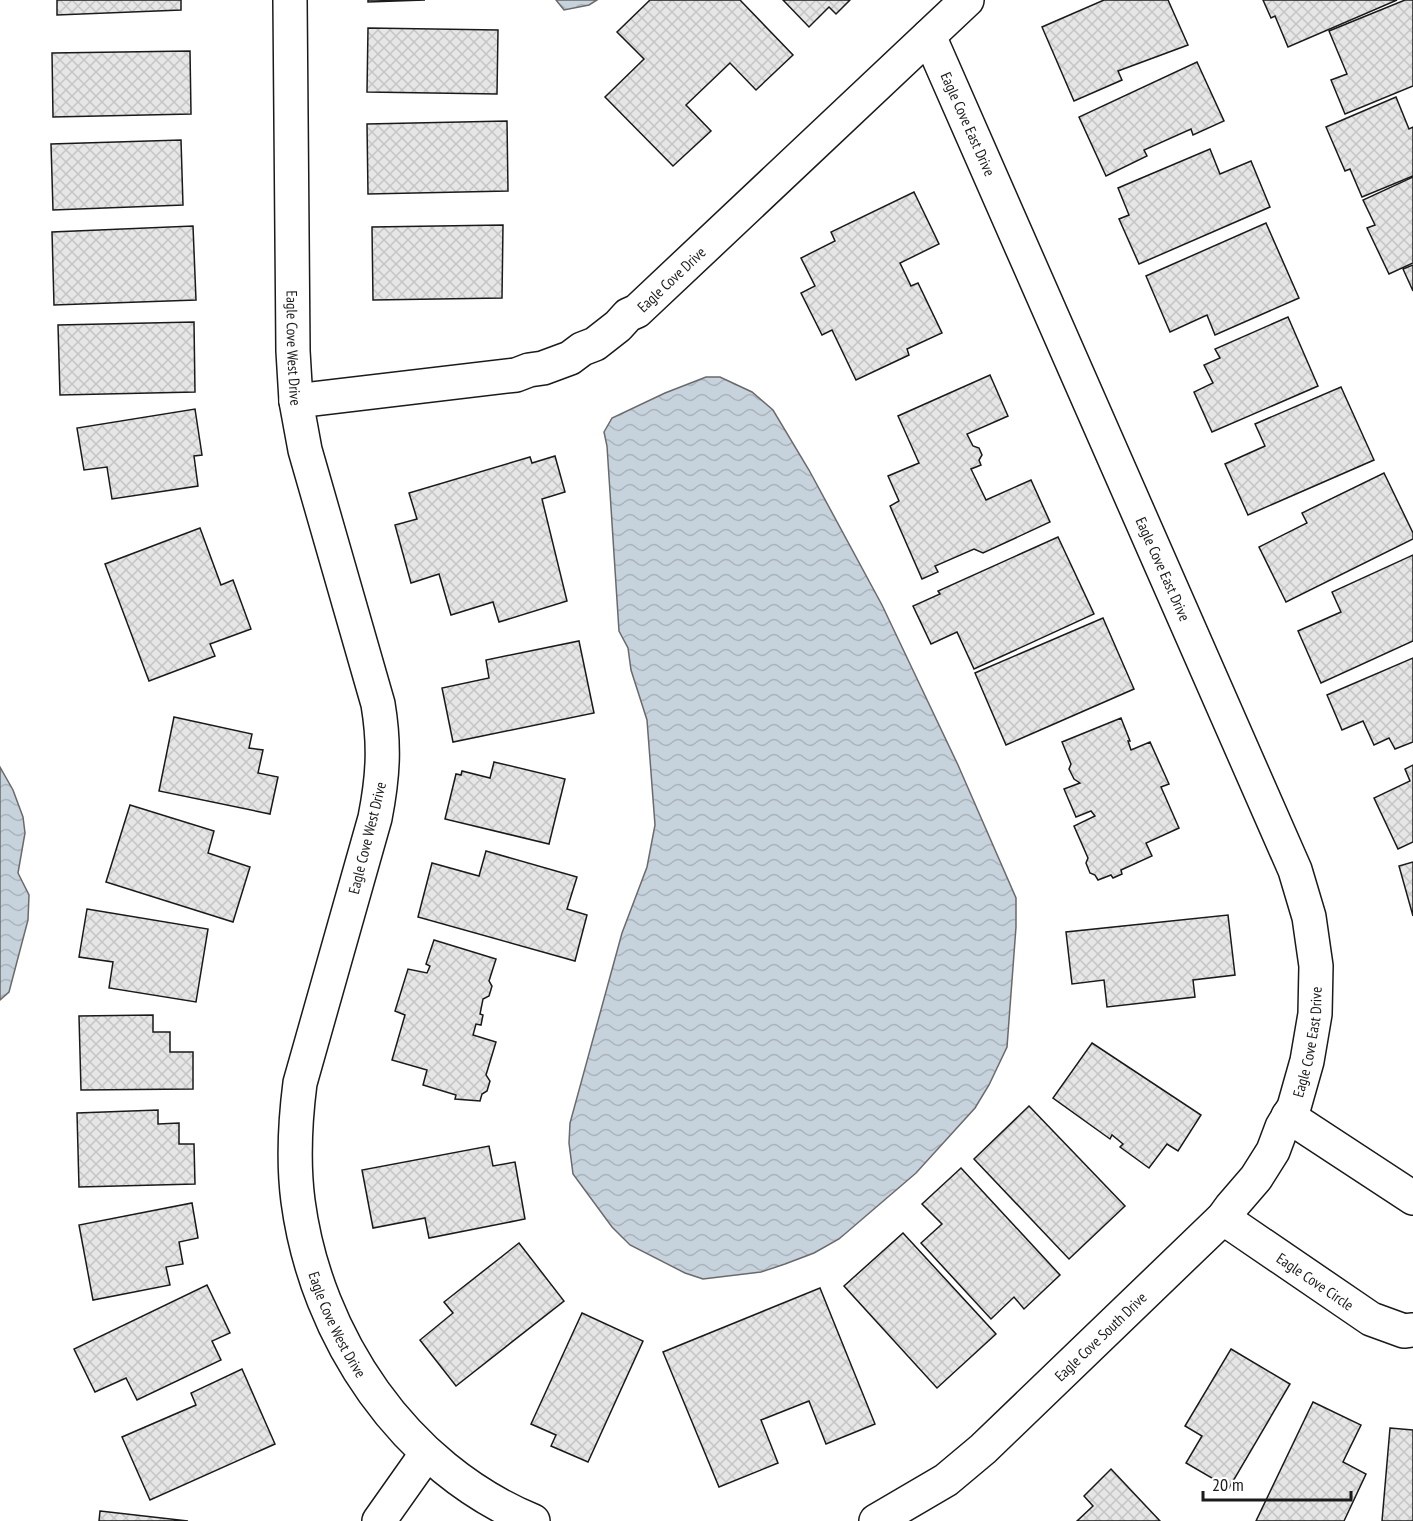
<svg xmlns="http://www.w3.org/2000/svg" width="1413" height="1521" viewBox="0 0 1413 1521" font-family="'PT Sans Narrow',sans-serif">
<defs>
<pattern id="water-waves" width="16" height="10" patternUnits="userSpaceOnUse" patternTransform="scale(1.5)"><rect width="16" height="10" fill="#c6d2dc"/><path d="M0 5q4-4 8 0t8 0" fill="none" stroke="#aab4bc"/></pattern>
<pattern id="building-cross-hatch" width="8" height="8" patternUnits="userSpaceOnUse" patternTransform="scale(1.5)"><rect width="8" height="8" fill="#e6e6e6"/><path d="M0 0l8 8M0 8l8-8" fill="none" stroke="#c5c5c5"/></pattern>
</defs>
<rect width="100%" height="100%" fill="#fff"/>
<g fill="url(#water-waves)" stroke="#6a6a6a" stroke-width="1.5">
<path d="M556,0H597L589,5L564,10Z"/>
<path d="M706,377H720L752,392L773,410L809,470L882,605L958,765L1016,898V927L1007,1047L989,1085L975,1108L916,1173L839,1239L814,1253L785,1264L761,1272L703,1279L685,1273L630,1245L612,1227L573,1174L569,1143L570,1123L622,933L647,867L655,825L647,720L631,670L628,648L619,631L607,446L604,432L612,418L665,393Z"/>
<path d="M0,767L13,790L23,817L25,833L18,873L29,895L28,920L9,992L0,1000Z"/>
</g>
<g fill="url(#building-cross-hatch)" stroke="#1a1a1a" stroke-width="1.5">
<path d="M57,0H181V10L57,15Z"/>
<path d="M368,0H425L368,2Z"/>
<path d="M650,0H740L793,55L756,90L730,63L686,105L711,131L673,166L605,97L644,59L617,32Z"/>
<path d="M783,0H850L836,14L829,7L809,27Z"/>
<path d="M1104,0H1168L1188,45L1118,71L1122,80L1074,101L1042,27Z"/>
<path d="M1263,0H1397L1288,47L1275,16L1271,18Z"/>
<path d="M1405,0H1413V86L1345,114L1331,80L1347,74L1329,31Z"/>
<path d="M368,28L498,30L497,94L367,92Z"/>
<path d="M190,51L191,114L53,117L52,53Z"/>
<path d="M1197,62L1224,121L1193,135L1191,129L1144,150L1147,156L1106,176L1079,117Z"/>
<path d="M1396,97L1409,129L1413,127V176L1362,197L1350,169L1345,171L1326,127Z"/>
<path d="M507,121L508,191L368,194L367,124Z"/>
<path d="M181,140L183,205L53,210L51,144Z"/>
<path d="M1210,149L1220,174L1251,161L1270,207L1139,264L1119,219L1129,215L1118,188Z"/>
<path d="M1413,177V263L1389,274L1367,228L1375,225L1363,200Z"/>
<path d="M914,192L939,244L900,263L911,286L918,283L942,333L907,349L909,355L856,380L832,330L822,335L801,293L815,286L801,258L835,241L831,232Z"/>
<path d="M1266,223L1299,298L1215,335L1207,315L1170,332L1146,276Z"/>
<path d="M503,225L502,298L373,300L372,227Z"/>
<path d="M193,226L196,300L54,305L52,232Z"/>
<path d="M1413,265V291L1403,269Z"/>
<path d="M1288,317L1318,386L1212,432L1194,392L1213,383L1204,365L1220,358L1215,349Z"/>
<path d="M194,322L195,392L60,395L58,325Z"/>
<path d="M990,375L1008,416L967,434L973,446L979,448L982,455L979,460L981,465L971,469L986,500L1031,480L1050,522L983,553L974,549L935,566L938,572L922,579L890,506L899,501L888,476L919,463L898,416Z"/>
<path d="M1341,387L1374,460L1248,515L1225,464L1265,446L1255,424Z"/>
<path d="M195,409L202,455L194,456L198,486L112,499L107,467L84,470L77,428Z"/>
<path d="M555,456L565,492L542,499L567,601L499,622L493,602L451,615L439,574L411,583L395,525L417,519L409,493L530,457L532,463Z"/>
<path d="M1384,473L1413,533V539L1286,602L1259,547L1307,523L1302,513Z"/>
<path d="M200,528L221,585L233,580L251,629L210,644L215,656L149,681L105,564Z"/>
<path d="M1058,537L1094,614L974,669L957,632L931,644L913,606L940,594L938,591Z"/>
<path d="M1413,555V641L1321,683L1298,631L1341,612L1332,592Z"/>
<path d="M1103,618L1134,689L1006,745L975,673Z"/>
<path d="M579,641L594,713L453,742L442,688L489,678L486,660Z"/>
<path d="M1413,658V742L1395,749L1389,738L1374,745L1363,721L1342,730L1327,695Z"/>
<path d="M174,717L252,734L249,748L263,750L258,773L278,777L270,814L159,791Z"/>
<path d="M1121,718L1130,741H1128L1131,750L1150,742L1169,784L1161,787L1179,828L1146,843L1152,856L1121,870L1122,874L1113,878L1111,875L1098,880L1095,875L1090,873L1086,863L1088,858L1074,826L1095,816L1091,811L1076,817L1064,789L1080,783L1074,779L1069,769L1071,764L1062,742Z"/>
<path d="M494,762L565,779L549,844L445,819L456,774L461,775L462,771L490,778Z"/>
<path d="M1413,765V842L1398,849L1374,798L1410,781L1405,769Z"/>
<path d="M130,805L214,831L208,853L250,867L233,922L106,882Z"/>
<path d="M486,851L577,877L567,909L587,915L575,961L418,917L432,863L479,876Z"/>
<path d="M1413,862V916L1399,866Z"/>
<path d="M87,909L208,929L196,1002L109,988L113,962L79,957Z"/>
<path d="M1228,915L1235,975L1193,980L1195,997L1107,1007L1104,980L1072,984L1066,932Z"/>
<path d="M434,940L496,959L489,981L492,986L489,996L483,999L480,1014L483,1015L481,1025L476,1024L473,1035L496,1042L486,1075L490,1081L487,1091L482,1094L480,1101L455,1099L456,1095L423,1085L427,1070L392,1060L405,1015L395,1011L408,969L427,973L430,966L426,964Z"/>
<path d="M153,1015V1032H170V1052H193V1089L81,1090L79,1016Z"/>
<path d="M1092,1043L1201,1115L1178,1151L1167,1144L1149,1168L1120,1147L1123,1144L1112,1135L1110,1139L1053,1098Z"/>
<path d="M1029,1106L1125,1206L1069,1259L974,1159Z"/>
<path d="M158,1110V1124L179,1123V1144H194L195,1184L79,1187L77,1113Z"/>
<path d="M489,1146L493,1166L515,1162L525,1219L429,1238L425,1218L373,1228L362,1170Z"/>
<path d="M961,1168L1060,1275L1024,1309L1014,1297L991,1319L921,1243L942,1224L922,1204Z"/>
<path d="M192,1203L198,1238L179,1242L183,1264L166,1267L170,1285L93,1300L79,1225Z"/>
<path d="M903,1233L996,1334L937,1388L844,1286Z"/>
<path d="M519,1243L564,1301L456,1386L420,1340L453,1313L444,1302Z"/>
<path d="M207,1285L230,1333L212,1341L221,1360L137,1400L126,1378L95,1392L74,1349Z"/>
<path d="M820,1288L875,1424L826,1444L809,1401L761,1420L778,1463L719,1487L663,1352Z"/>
<path d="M582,1313L643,1341L588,1462L551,1446L556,1435L531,1424Z"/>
<path d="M1231,1349L1290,1384L1229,1488L1186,1463L1202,1436L1185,1426Z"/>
<path d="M242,1369L275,1444L150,1500L122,1437L196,1405L191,1393Z"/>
<path d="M1313,1402L1361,1425L1343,1462L1366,1474L1344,1521H1256Z"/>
<path d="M1390,1428L1413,1430V1521H1382Z"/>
<path d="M1111,1469L1160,1521H1077L1093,1506L1084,1496Z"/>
<path d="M100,1511L188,1521H99Z"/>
</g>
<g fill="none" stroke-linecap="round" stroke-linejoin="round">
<defs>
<g id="minor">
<path id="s1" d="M290,0L293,351L296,401L305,450L378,704C385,746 383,777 375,818L300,1083C295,1122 293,1162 298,1201C316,1337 404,1468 533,1521"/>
<path id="s2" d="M296,401L516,375L529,370L543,368L570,358L582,349L595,344L618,326L628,315L637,311L967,0"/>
<path d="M1288,1116L1413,1198"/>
<path id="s3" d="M1223,1218L1371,1319L1404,1331L1413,1330"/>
<path d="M379,1521L427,1453"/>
<path id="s4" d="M876,1521L946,1480L983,1449L1223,1218L1231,1207L1256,1178L1273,1151L1282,1127L1294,1107L1307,1061L1315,1014L1316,966L1309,917L1295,870L929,36"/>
</g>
</defs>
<use href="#minor" stroke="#1a1a1a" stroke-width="36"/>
<use href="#minor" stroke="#fff" stroke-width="33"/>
</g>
<g text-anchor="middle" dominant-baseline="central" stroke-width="4.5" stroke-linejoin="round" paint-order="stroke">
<g font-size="15" fill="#1a1a1a" stroke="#fff">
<text transform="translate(968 124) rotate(66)">Eagle Cove East Drive</text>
<text stroke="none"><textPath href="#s2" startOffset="408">Eagle Cove Drive</textPath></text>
<text stroke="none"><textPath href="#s1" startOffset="348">Eagle Cove West Drive</textPath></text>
<text transform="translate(1163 569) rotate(66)">Eagle Cove East Drive</text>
<text transform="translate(367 838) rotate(-76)">Eagle Cove West Drive</text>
<text stroke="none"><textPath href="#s4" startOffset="662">Eagle Cove East Drive</textPath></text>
<text stroke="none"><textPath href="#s3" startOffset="112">Eagle Cove Circle</textPath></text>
<text stroke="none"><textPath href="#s1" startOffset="1354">Eagle Cove West Drive</textPath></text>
<text stroke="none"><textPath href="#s4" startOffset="292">Eagle Cove South Drive</textPath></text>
</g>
</g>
<path d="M1203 1491v9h148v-9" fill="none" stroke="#1a1a1a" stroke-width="3"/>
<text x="1212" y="1491" font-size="18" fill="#1a1a1a" stroke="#ffffff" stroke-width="4.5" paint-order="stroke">20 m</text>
</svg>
